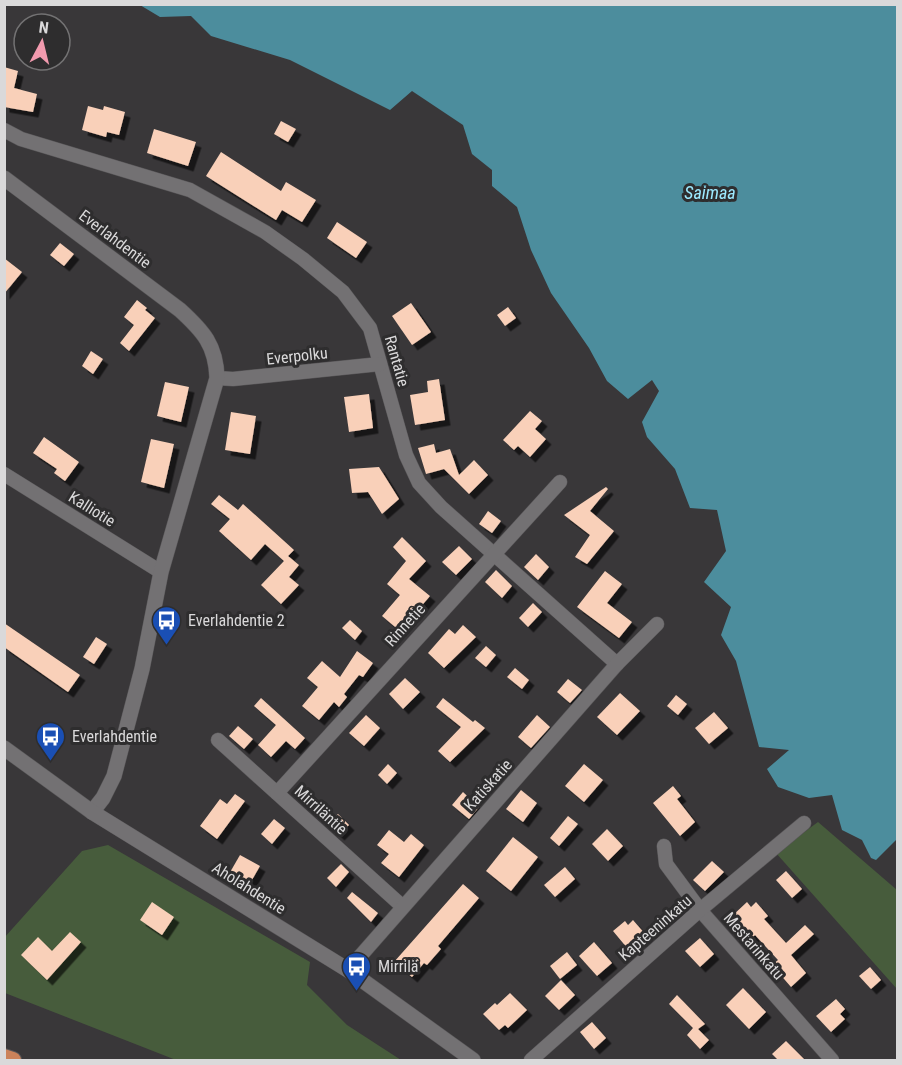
<svg xmlns="http://www.w3.org/2000/svg" width="902" height="1065" viewBox="0 0 902 1065" font-family="'Roboto Condensed',sans-serif">
<defs>
<filter id="shadow"><feDropShadow dx="5.5" dy="5.5" stdDeviation="0" flood-color="#0009"/></filter>
</defs>
<rect width="100%" height="100%" fill="#393739"/>
<g fill="#475c3c">
<path d="M818,822L897,890V989L776,853Z"/>
<path d="M108,845L310,962L307,985L347,1025L401,1060H176L5,993L4,938L82,851Z"/>
</g>
<path fill="#4c8d9d" d="M140,5H897L898,838L876,860L871,858L862,840L842,830L832,795L809,798L778,787L767,769L789,750L759,747L736,661L721,635L731,607L704,582L726,551L717,510L690,508L675,469L647,437L642,422L659,391L652,380L628,399L607,381L589,348L551,293L531,250L517,207L492,186V170L472,154L463,125L412,91L390,110L290,60L211,36L191,16L160,17Z"/>
<g fill="#f9d0b9" filter="url(#shadow)">
<path d="M4,67L18,71L14,88L37,94L33,112L4,107Z"/>
<path d="M88,106L103,110L104,106L125,112L119,135L107,132L106,137L82,130Z"/>
<path d="M281,121L296,129L288,142L274,134Z"/>
<path d="M154,129L196,142L188,166L147,153Z"/>
<path d="M221,152L281,191L286,182L316,200L302,222L282,210L276,220L206,176Z"/>
<path d="M337,222L367,242L356,258L327,238Z"/>
<path d="M60,243L74,254L64,266L50,255Z"/>
<path d="M4,258L22,272L4,294Z"/>
<path d="M137,300L147,308L145,310L155,318L129,351L120,343L134,325L124,317Z"/>
<path d="M411,303L431,332L412,345L392,316Z"/>
<path d="M508,307L516,318L505,326L497,315Z"/>
<path d="M91,351L103,359L93,374L82,366Z"/>
<path d="M439,379L445,420L415,425L410,395L428,392L427,381Z"/>
<path d="M165,382L189,387L181,422L157,416Z"/>
<path d="M369,394L373,428L349,432L344,397Z"/>
<path d="M530,411L542,421L535,429L546,439L530,457L518,446L514,450L503,440Z"/>
<path d="M231,412L256,416L250,454L225,450Z"/>
<path d="M44,437L79,462L65,481L54,473L57,469L33,453Z"/>
<path d="M151,439L174,444L164,488L141,482Z"/>
<path d="M434,444L436,453L450,449L459,475L474,460L488,475L469,494L444,469L426,474L418,448Z"/>
<path d="M379,467L399,499L382,514L368,492L352,493L349,469Z"/>
<path d="M606,487L608,489L590,511L614,531L587,564L575,557L590,535L564,515Z"/>
<path d="M219,495L238,510L243,504L294,550L285,559L288,556L299,565L289,577L299,585L281,604L261,585L284,561L265,544L251,560L219,531L230,519L211,504Z"/>
<path d="M488,511L501,521L492,533L479,524Z"/>
<path d="M402,537L426,561L409,579L430,596L400,631L382,616L400,595L387,584L406,561L393,547Z"/>
<path d="M459,546L472,559L456,575L442,562Z"/>
<path d="M536,554L549,567L538,580L524,567Z"/>
<path d="M496,570L512,586L502,598L485,582Z"/>
<path d="M605,571L622,584L607,603L632,622L619,638L577,607Z"/>
<path d="M533,603L542,612L528,627L519,618Z"/>
<path d="M350,620L362,631L355,640L342,628Z"/>
<path d="M4,623L80,675L68,692L4,647Z"/>
<path d="M463,625L476,637L444,668L428,653L449,629L455,634Z"/>
<path d="M96,637L107,644L94,664L83,657Z"/>
<path d="M486,646L496,655L486,667L475,658Z"/>
<path d="M357,651L373,663L363,677L359,675L344,694L347,697L339,707L334,702L319,720L302,706L318,687L307,678L322,661L340,677Z"/>
<path d="M515,668L529,680L522,689L507,677Z"/>
<path d="M405,678L420,692L403,709L389,694Z"/>
<path d="M568,679L582,690L570,703L557,692Z"/>
<path d="M620,693L640,711L617,735L597,717Z"/>
<path d="M676,695L687,704L678,715L667,706Z"/>
<path d="M261,698L305,738L295,749L286,741L271,757L258,745L276,725L254,706Z"/>
<path d="M443,698L473,722L475,720L485,728L450,762L438,751L461,727L436,707Z"/>
<path d="M714,712L728,728L709,744L695,728Z"/>
<path d="M366,715L380,728L364,746L349,733Z"/>
<path d="M537,715L550,727L531,748L518,737Z"/>
<path d="M238,726L253,739L244,749L229,736Z"/>
<path d="M388,764L397,773L387,784L378,775Z"/>
<path d="M584,764L603,780L584,802L565,786Z"/>
<path d="M673,786L681,796L677,799L695,822L680,836L653,803Z"/>
<path d="M521,790L537,803L523,822L506,809Z"/>
<path d="M463,792L479,807L469,819L452,805Z"/>
<path d="M235,794L245,801L217,839L200,826L220,799L227,804Z"/>
<path d="M338,814L349,825L339,835L328,824Z"/>
<path d="M568,816L578,824L559,846L550,838Z"/>
<path d="M274,819L285,828L272,844L261,834Z"/>
<path d="M607,829L623,846L608,861L592,844Z"/>
<path d="M389,830L404,842L411,834L424,845L399,877L381,863L389,854L377,845Z"/>
<path d="M513,837L538,857L511,891L486,871Z"/>
<path d="M240,855L260,866L249,885L229,874Z"/>
<path d="M712,861L724,872L705,891L693,880Z"/>
<path d="M341,864L349,872L336,887L327,878Z"/>
<path d="M565,867L575,879L555,897L544,885Z"/>
<path d="M786,871L802,889L792,898L776,880Z"/>
<path d="M463,884L479,898L438,946L441,949L427,965L424,963L412,977L394,962Z"/>
<path d="M352,892L378,913L371,922L347,898Z"/>
<path d="M152,902L174,917L162,935L140,920Z"/>
<path d="M747,902L751,907L756,902L768,916L764,919L786,943L805,925L814,934L791,955L806,973L791,987L772,965L778,960L755,935L751,939L731,917Z"/>
<path d="M633,920L645,934L628,949L613,931L625,921L628,925Z"/>
<path d="M70,932L81,942L47,980L21,955L38,937L52,951Z"/>
<path d="M700,938L714,954L700,967L685,951Z"/>
<path d="M594,942L612,963L597,976L579,956Z"/>
<path d="M567,952L577,965L560,979L550,966Z"/>
<path d="M870,967L881,980L871,989L859,976Z"/>
<path d="M561,980L575,995L559,1010L545,996Z"/>
<path d="M743,988L766,1012L749,1029L726,1005Z"/>
<path d="M510,993L527,1010L508,1028L505,1025L499,1030L483,1014L495,1003L497,1005Z"/>
<path d="M677,995L705,1024L698,1029L709,1040L700,1049L687,1035L693,1028L669,1004Z"/>
<path d="M836,999L845,1009L840,1014L845,1019L831,1032L816,1016Z"/>
<path d="M592,1022L606,1038L594,1049L580,1032Z"/>
<path d="M786,1041L805,1060H778L772,1054Z"/>
</g>
<g fill="none" stroke-linecap="round" stroke-linejoin="round">
<defs>
<g id="minor">
<path d="M4,130L21,139L190,190L265,232L303,259L343,292L370,328L406,455L419,483L441,507L617,664"/>
<path d="M217,378L233,379L380,364"/>
<path d="M4,474L161,572"/>
<path d="M218,740L402,906"/>
<path d="M277,793L560,482"/>
<path d="M664,846L666,864L700,910L832,1060"/>
<path d="M348,970L617,664L657,624"/>
<path d="M531,1060L700,910L804,823"/>
</g>
<g id="tertiary">
<path d="M4,178L180,310C203,331 216,345 217,378L161,572L142,669L114,776L103,798L92,812"/>
<path d="M4,748L92,812L348,970L473,1060"/>
</g>
<path id="trunk" d="M4,1057L13,1060"/>
</defs>
<use href="#minor" stroke="#585658" stroke-width="15"/>
<use href="#tertiary" stroke="#585658" stroke-width="16"/>
<use href="#trunk" stroke="#585658" stroke-width="18"/>
<use href="#minor" stroke="#737173" stroke-width="14"/>
<use href="#tertiary" stroke="#737173" stroke-width="15"/>
<use href="#trunk" stroke="#cb825a" stroke-width="16"/>
</g>
<defs>
<symbol id="bus-pin" viewBox="-11 -11 22 30"><path d="M0 17L-7.5 6A9.5 9.5 0 1 1 7.5 6Z" fill="#1a4fb4" stroke="#2e2d2e"/><path d="M-5-6H5V4H4V6H2V4H-2V6H-4V4H-5ZM-3.5-4V0h7V-4ZM-3.5 1.2v1.5H-2V1.2ZM2 1.2v1.5H3.5V1.2Z" fill="#fff"/></symbol>
</defs>
<g fill-rule="evenodd">
<use href="#bus-pin" x="150" y="604" width="33" height="45"/>
<use href="#bus-pin" x="34" y="720" width="33" height="45"/>
<use href="#bus-pin" x="340" y="950" width="33" height="45"/>
</g>
<g text-anchor="middle" dominant-baseline="central" stroke-width="6" stroke-linejoin="round" paint-order="stroke">
<g font-size="16" fill="#dad9da" stroke="#2e2d2e">
<text transform="translate(115 239) rotate(37)">Everlahdentie</text>
<text transform="translate(297 356) rotate(-6)">Everpolku</text>
<text transform="translate(397 361) rotate(74)">Rantatie</text>
<text transform="translate(92 509) rotate(32)">Kalliotie</text>
<text transform="translate(405 625) rotate(-48)">Rinnetie</text>
<text transform="translate(488 785) rotate(-48)">Katiskatie</text>
<text transform="translate(321 810) rotate(42)">Mirriläntie</text>
<text transform="translate(249 888) rotate(32)">Aholahdentie</text>
<text transform="translate(655 928) rotate(-41)">Kapteeninkatu</text>
<text transform="translate(754 946) rotate(49)">Mestarinkatu</text>
</g>
<g font-size="16" fill="#dad9da" stroke="#2e2d2e" text-anchor="start">
<text x="188" y="620">Everlahdentie 2</text>
<text x="72" y="736">Everlahdentie</text>
<text x="378" y="966">Mirrilä</text>
</g>
<g font-size="18" font-style="italic" fill="#9deaff" stroke="#2e2d2e">
<text x="710" y="192">Saimaa</text>
</g>
</g>
<rect width="902" height="1065" fill="none" stroke="#dad9da" stroke-width="12"/>
<g transform="translate(42 42) rotate(7)"><circle r="28" fill="#2e2d2e" stroke="#737273" stroke-width="1.5"/>
<path d="M0-4.5L10 22L0 15L-10 22Z" fill="#f29aae"/>
<text y="-9" font-size="16" font-weight="bold" text-anchor="middle" fill="#dad9da">N</text>
</g>
</svg>
